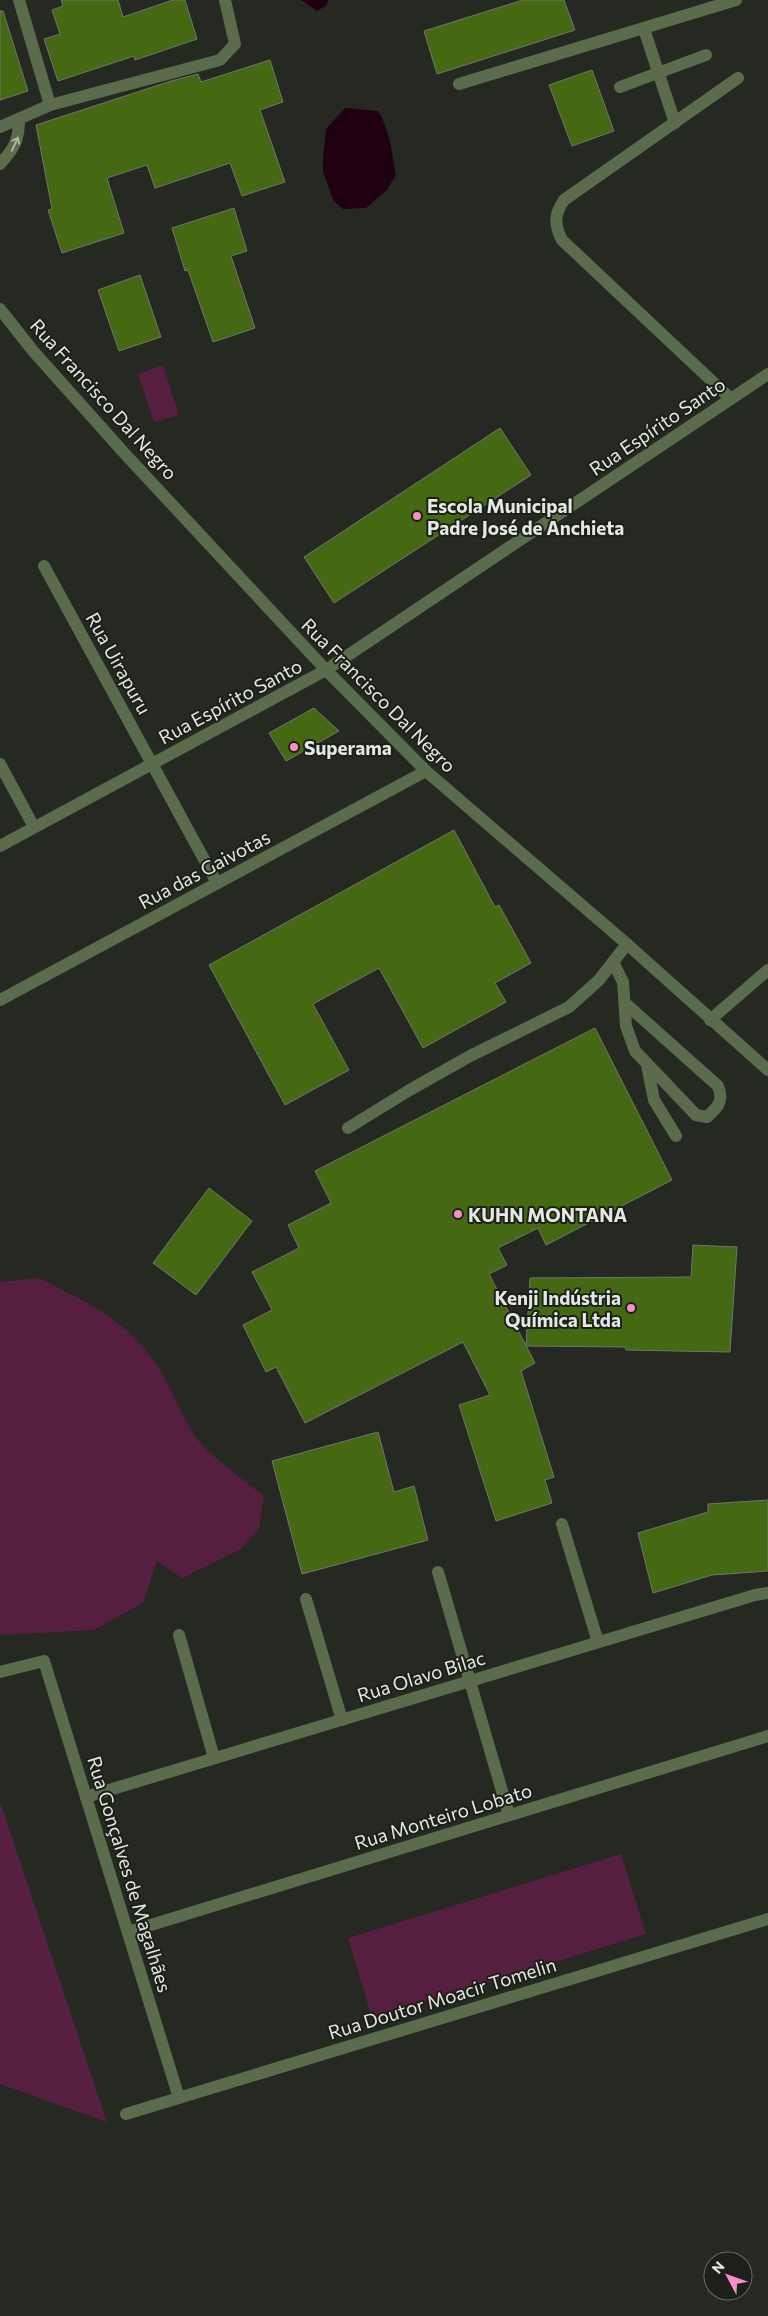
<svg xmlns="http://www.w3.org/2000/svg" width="768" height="2316" viewBox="0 0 768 2316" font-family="Commissioner,sans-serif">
<rect width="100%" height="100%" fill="#252922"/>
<g fill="#561e3f">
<path d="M163,365L179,415L154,422L138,374Z"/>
<path d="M39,1278C76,1297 115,1314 143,1347C166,1372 176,1404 193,1433C204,1452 246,1482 264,1496L259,1528L241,1549L182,1578L157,1561L143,1603L94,1630L0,1635V1282Z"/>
<path d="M0,1801L107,2122L0,2084Z"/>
<path d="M621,1854L646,1934L372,2018L348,1938Z"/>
</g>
<g fill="#210013">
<path d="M301,0H328L327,5L317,11Z"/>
<path d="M345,108L378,111C390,130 392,153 396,175L387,190L366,208L343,209L333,200L323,171V158L326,129Z"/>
</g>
<g fill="#456812" stroke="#71766d">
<path d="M61,0H118L123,17L173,0H185L197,39L135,60L134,56L58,81L44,39L60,34L52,10L63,6Z"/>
<path d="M523,0H564L575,30L437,74L424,31Z"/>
<path d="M0,11H3L28,91L0,100Z"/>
<path d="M270,60L283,102L260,110L285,182L242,196L230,163L155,188L147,165L107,178L124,233L62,253L48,210L52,209L36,125L171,81L198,74L201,82Z"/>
<path d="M592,70L614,131L572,146L549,85Z"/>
<path d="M234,208L247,251L231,256L255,328L213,342L188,270L185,271L172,228Z"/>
<path d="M140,275L161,337L119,351L98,290Z"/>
<path d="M500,428L531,475L334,603L304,557Z"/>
<path d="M314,708L339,731L286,761L269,733Z"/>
<path d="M454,830L495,907L499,905L531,963L495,983L506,1002L423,1048L379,968L313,1004L349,1070L285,1105L209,965Z"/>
<path d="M595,1028L672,1180L546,1245L538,1228L498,1248L507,1265L489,1274L535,1363L521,1371L554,1477L545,1480L552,1503L496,1521L459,1405L490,1395L463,1342L305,1423L276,1367L266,1372L243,1325L272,1310L252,1272L299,1248L288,1225L331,1203L315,1171Z"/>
<path d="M209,1188L252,1221L196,1295L153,1263Z"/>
<path d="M693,1245L737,1247L730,1352L626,1350L625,1347L526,1346L530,1278L691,1277Z"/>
<path d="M378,1432L394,1492L414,1486L428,1540L302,1574L272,1461Z"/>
<path d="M768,1500V1571L712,1575L653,1593L638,1533L708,1512V1504Z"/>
</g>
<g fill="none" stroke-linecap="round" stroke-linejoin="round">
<g stroke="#5b6c4c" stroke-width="12">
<path d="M644,29L675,123"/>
<path d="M459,84L736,0"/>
<path d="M620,87L706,55"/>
<path d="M50,105L220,60L235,44L225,0"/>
<path d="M0,127L50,105L19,0"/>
<path d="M0,164C14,149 19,140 19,120"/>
<path d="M0,309L33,351L126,455L326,670L426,771L627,944L768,1070"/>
<path d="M731,399L562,240C554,224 554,215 564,200L738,78"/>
<path d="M44,566L217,883"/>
<path d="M0,764L34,827"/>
<path d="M0,846L326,670L768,374"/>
<path d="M613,962L623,982L626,1026L635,1051L696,1115L707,1117C718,1107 724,1101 718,1086L625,1003"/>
<path d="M0,1000L426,771"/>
<path d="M710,1020L768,970"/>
<path d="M647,1065L654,1100L676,1136"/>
<path d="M348,1128L408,1091L470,1056L569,1007L599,980L627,944"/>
<path d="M562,1524L598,1642"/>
<path d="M438,1572L509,1815"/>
<path d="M306,1599L342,1720"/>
<path d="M179,1635L214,1758"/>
<path d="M0,1672L44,1661L179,2098"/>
<path d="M86,1797L755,1595L768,1593"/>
<path d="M128,1932L768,1736"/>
<path d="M126,2114L768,1919"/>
</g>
</g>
<defs><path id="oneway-shaft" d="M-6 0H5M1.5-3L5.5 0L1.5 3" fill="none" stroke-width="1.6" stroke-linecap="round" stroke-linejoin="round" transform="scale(1.25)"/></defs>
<use stroke="#aeb6a6" href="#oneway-shaft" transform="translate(15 144) rotate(-65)"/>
<g fill="#fa8fc8" stroke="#1c2018" stroke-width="2">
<circle cx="417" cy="516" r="5"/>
<circle cx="294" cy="747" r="5"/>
<circle cx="458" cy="1214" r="5"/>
<circle cx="631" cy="1308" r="5"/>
</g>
<g text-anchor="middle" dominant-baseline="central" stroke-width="4" stroke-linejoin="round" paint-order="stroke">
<g font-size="19" fill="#e5e7e2" stroke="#1c2018">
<text transform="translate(104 399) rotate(48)">Rua Francisco Dal Negro</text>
<text transform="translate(657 426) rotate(-34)">Rua Espírito Santo</text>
<text transform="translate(119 663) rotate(61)">Rua Uirapuru</text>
<text transform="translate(379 695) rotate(45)">Rua Francisco Dal Negro</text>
<text transform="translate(230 701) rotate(-28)">Rua Espírito Santo</text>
<text transform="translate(204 869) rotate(-28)">Rua das Gaivotas</text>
<text transform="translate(421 1676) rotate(-17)">Rua Olavo Bilac</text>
<text transform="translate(443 1816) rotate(-17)">Rua Monteiro Lobato</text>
<text transform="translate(130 1874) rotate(73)">Rua Gonçalves de Magalhães</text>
<text transform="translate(442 1998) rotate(-17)">Rua Doutor Moacir Tomelin</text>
</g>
<g font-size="19" font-weight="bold" fill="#e5e7e2" stroke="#1c2018" text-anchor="start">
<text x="427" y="505">Escola Municipal<tspan x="427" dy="22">Padre José de Anchieta</tspan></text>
<text x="304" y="747">Superama</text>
<text x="468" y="1214">KUHN MONTANA</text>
<text x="621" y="1297" text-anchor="end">Kenji Indústria<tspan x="621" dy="22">Química Ltda</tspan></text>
</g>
</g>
<g transform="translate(728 2276) rotate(311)"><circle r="24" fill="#1c2018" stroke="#6c7069"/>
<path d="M0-4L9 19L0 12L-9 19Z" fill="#fa8fc8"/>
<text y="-8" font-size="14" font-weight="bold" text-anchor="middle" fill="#e5e7e2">N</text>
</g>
</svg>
